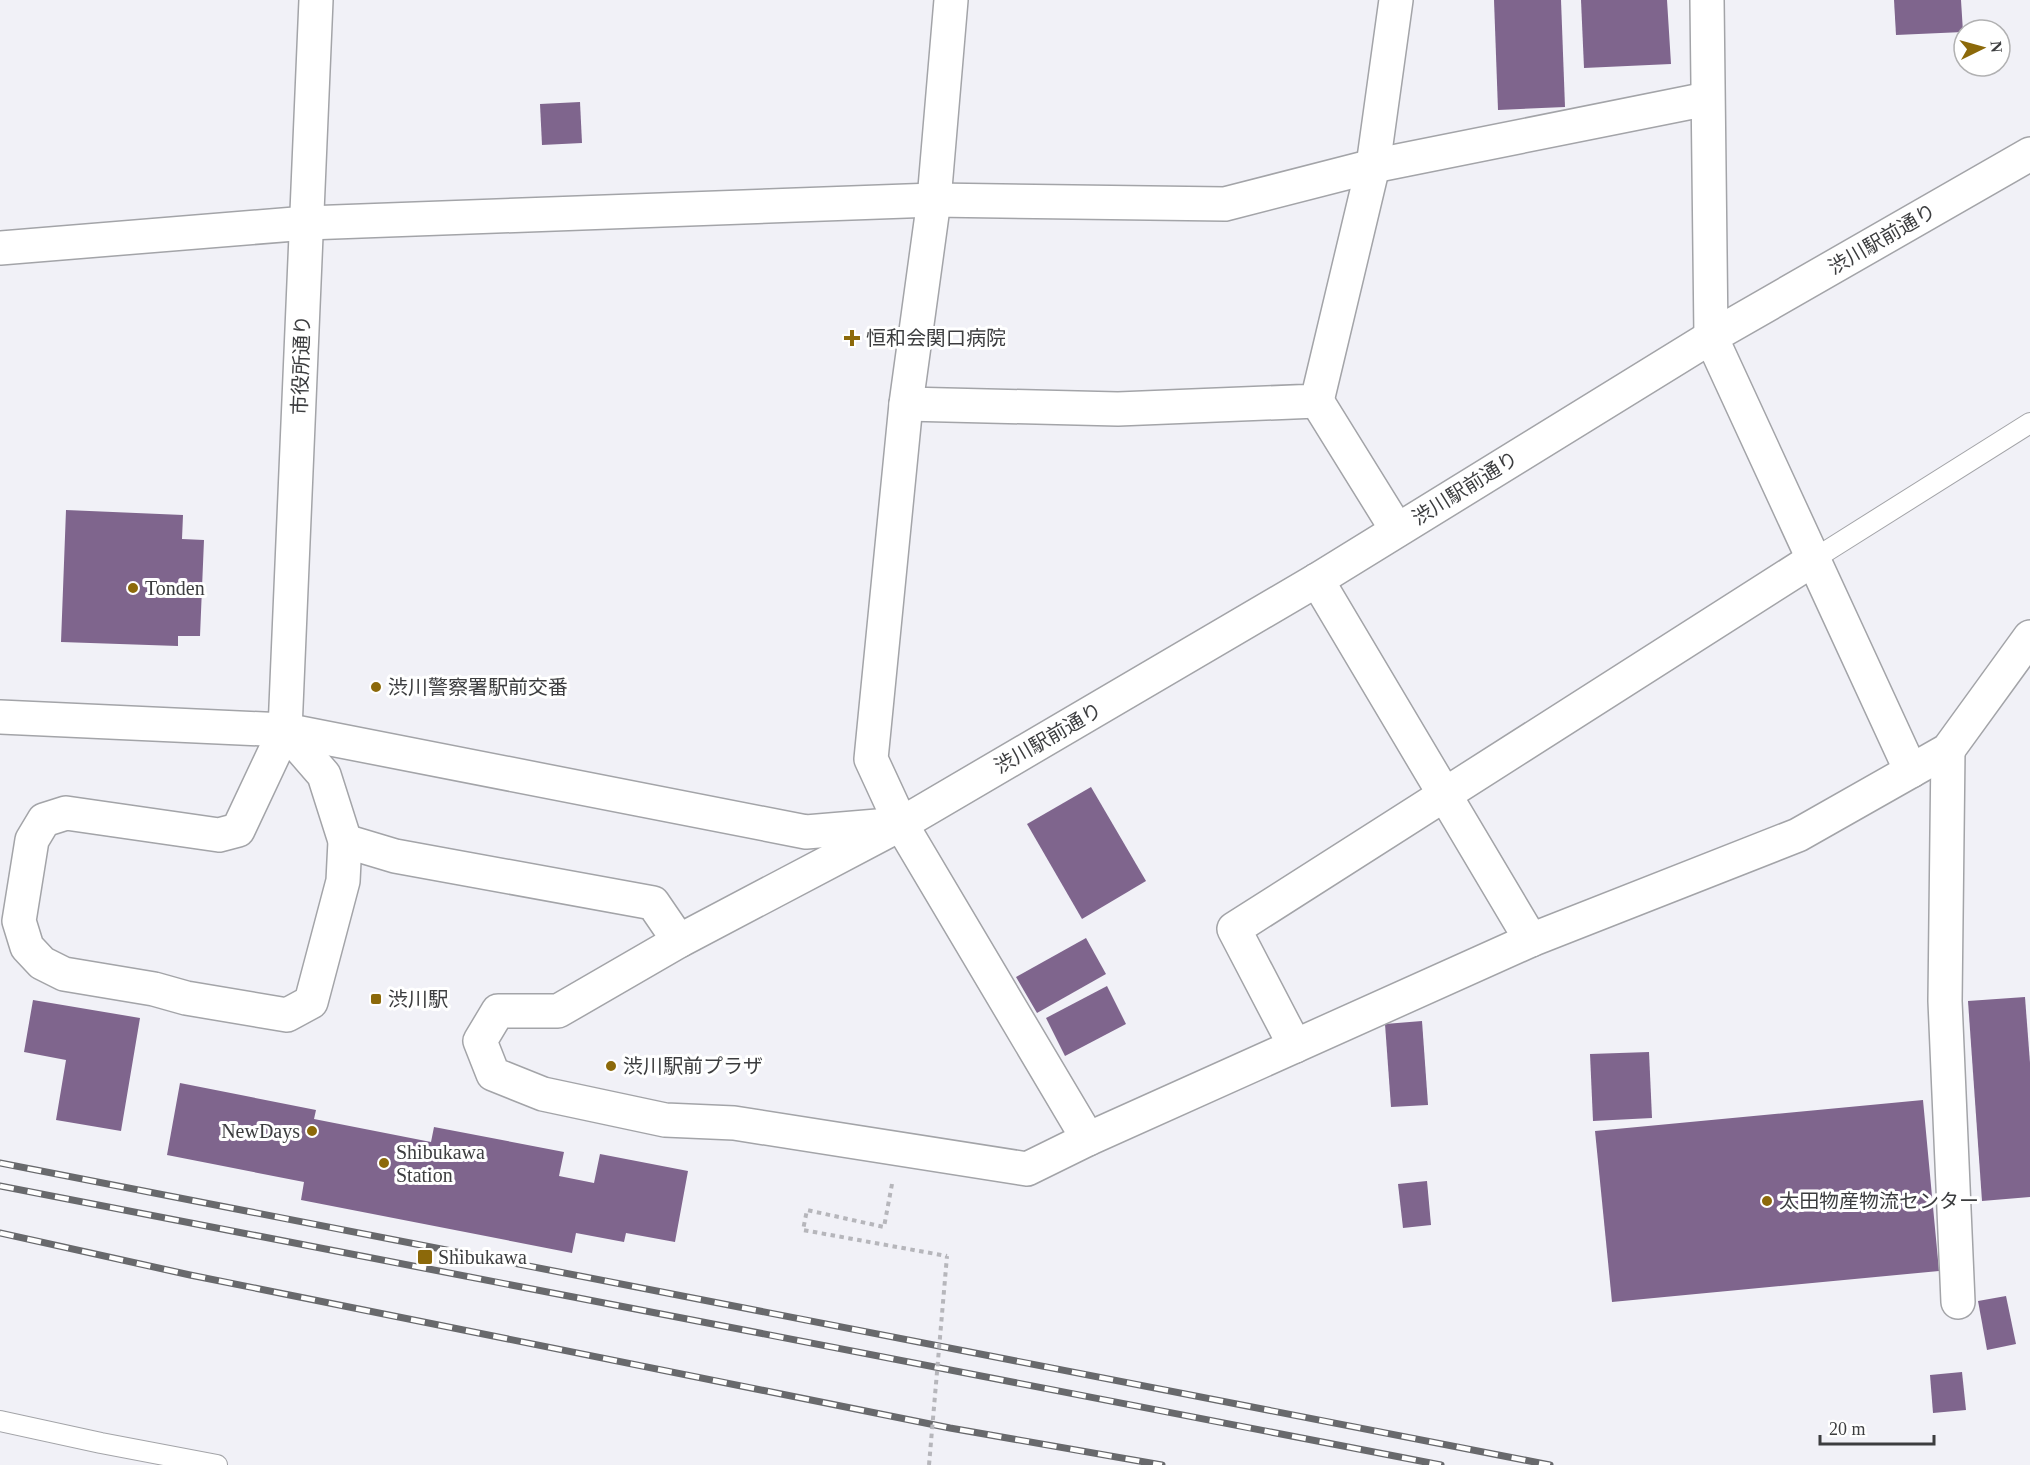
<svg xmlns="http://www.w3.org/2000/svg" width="2030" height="1465" viewBox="0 0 2030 1465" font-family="'Times New Roman','Noto Sans JP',serif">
<rect width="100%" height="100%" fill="#f1f1f7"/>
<g fill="#7f658d">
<path d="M1494,0H1561L1565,107L1498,110Z"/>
<path d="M1581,0H1667L1671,64L1584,68Z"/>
<path d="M1894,0H1961L1963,32L1896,35Z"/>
<path d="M580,102L582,143L542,145L540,104Z"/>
<path d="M66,510L183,515L182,539L204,540L200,636H178V646L61,642Z"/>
<path d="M1091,787L1146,881L1082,919L1027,824Z"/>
<path d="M1086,938L1106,974L1037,1013L1016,977Z"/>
<path d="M1107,986L1126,1024L1065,1056L1046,1018Z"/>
<path d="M2025,997L2030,1063V1197L1982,1201L1968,1001Z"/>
<path d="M33,1000L140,1018L121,1131L56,1120L66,1060L24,1052Z"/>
<path d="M1422,1021L1428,1105L1391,1107L1385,1024Z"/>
<path d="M1649,1052L1652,1118L1593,1121L1590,1054Z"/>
<path d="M180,1083L316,1110L314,1119L431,1142L434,1127L564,1152L559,1176L594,1183L600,1154L688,1171L675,1242L626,1233L624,1242L576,1233L572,1253L301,1200L304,1182L167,1155Z"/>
<path d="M1923,1100L1939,1271L1612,1302L1595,1131Z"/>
<path d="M1427,1181L1431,1225L1403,1228L1398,1184Z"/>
<path d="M2006,1296L2016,1344L1987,1350L1978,1301Z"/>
<path d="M1962,1372L1966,1410L1933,1413L1930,1375Z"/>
</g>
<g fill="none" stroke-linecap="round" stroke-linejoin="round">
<defs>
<g id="service">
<path d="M1814,559L2030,423"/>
<path d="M0,1421L101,1443L217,1465"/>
</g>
<g id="minor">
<path d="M951,0L934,200L906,404L871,759L901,824L1088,1139"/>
<path d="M1707,0L1711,337L1911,771"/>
<path d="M307,223L934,200L1225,204L1373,166L1707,99"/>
<path d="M1317,401L1397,530"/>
<path d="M1317,580L1531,940"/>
<path d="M285,730L324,775L345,841L343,881L311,1002L287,1015L186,998L154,989L64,974L42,963L27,947L19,921L32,840L44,820L66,813L219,835L238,830Z"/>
<path d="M1948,750L1945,1001L1958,1302"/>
<path d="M901,824L679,941L558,1011H498L480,1041L493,1074L543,1094L665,1120L734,1123L1027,1169L1088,1139L1531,940L1798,835L1948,750L2030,637"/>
<path d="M345,841L395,856L653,903L679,941"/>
<path d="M1295,1046L1234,929L1814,559"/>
</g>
<g id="tertiary">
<path d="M0,248L307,223"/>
<path d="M906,404L1118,409L1317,401L1373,166L1396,0"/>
<path d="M0,717L285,730L806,832L901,824L1317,580L1711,337L2030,154"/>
<path d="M285,730L316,0"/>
</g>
</defs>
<use href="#service" stroke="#a3a4a8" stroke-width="22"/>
<use href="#minor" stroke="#a3a4a8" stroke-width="36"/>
<use href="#tertiary" stroke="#a3a4a8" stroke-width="36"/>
<path stroke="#b6b6bb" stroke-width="4" stroke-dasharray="4.5 4.5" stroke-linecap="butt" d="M892,1184L884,1227L807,1210L803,1230L947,1256"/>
<use href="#service" stroke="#fff" stroke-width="20"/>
<use href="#minor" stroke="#fff" stroke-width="33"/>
<use href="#tertiary" stroke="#fff" stroke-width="33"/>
<defs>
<g id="rail">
<path d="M0,1163L1550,1465"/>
<path d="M0,1186L1441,1465"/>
<path d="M0,1233L190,1275L950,1428L1162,1465"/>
</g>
</defs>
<use href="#rail" stroke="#68696c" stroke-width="7"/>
<use href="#rail" stroke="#fff" stroke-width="4.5" stroke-dasharray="14" stroke-linecap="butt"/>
<path stroke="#b6b6bb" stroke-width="4" stroke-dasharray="4.5 4.5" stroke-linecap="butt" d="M929,1465L947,1256"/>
</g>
<g fill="#8c690a" stroke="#fff" stroke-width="2">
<path d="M849 329h6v6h6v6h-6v6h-6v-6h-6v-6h6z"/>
<circle cx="133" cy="588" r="6"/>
<circle cx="376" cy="687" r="6"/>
<rect x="370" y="993" width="12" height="12" rx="3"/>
<circle cx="611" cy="1066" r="6"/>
<circle cx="312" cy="1131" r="6"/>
<circle cx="384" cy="1163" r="6"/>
<circle cx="1767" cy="1201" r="6"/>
<rect x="417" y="1249" width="16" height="16" rx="3"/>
</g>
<g text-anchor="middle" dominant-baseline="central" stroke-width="6" stroke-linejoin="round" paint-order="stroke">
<g font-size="20" fill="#3c3d3f" stroke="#fff">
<text transform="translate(1882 239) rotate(-30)">渋川駅前通り</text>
<text transform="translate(301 365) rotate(-88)">市役所通り</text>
<text transform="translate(1465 488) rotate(-32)">渋川駅前通り</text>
<text transform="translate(1048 738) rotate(-30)">渋川駅前通り</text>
</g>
<g font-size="20" fill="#3c3d3f" stroke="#fff" text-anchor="start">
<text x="866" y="338">恒和会関口病院</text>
<text x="145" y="588">Tonden</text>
<text x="388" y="687">渋川警察署駅前交番</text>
<text x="388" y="999">渋川駅</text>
<text x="623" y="1066">渋川駅前プラザ</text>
<text x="300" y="1131" text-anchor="end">NewDays</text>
<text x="396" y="1152">Shibukawa<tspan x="396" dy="23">Station</tspan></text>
<text x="1779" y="1201">太田物産物流センター</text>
<text x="438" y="1257">Shibukawa</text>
</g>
</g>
<g transform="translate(1982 48) rotate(85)"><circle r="28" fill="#ffffff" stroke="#b1b1b2" stroke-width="1.5"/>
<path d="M0-4.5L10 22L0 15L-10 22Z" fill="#8c690a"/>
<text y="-9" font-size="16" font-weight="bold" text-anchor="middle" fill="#3c3d3f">N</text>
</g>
<path d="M1820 1435v9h114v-9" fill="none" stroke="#3c3d3f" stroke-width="3"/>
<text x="1829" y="1435" font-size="18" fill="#3c3d3f" stroke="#ffffff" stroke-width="4.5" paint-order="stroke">20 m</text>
</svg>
